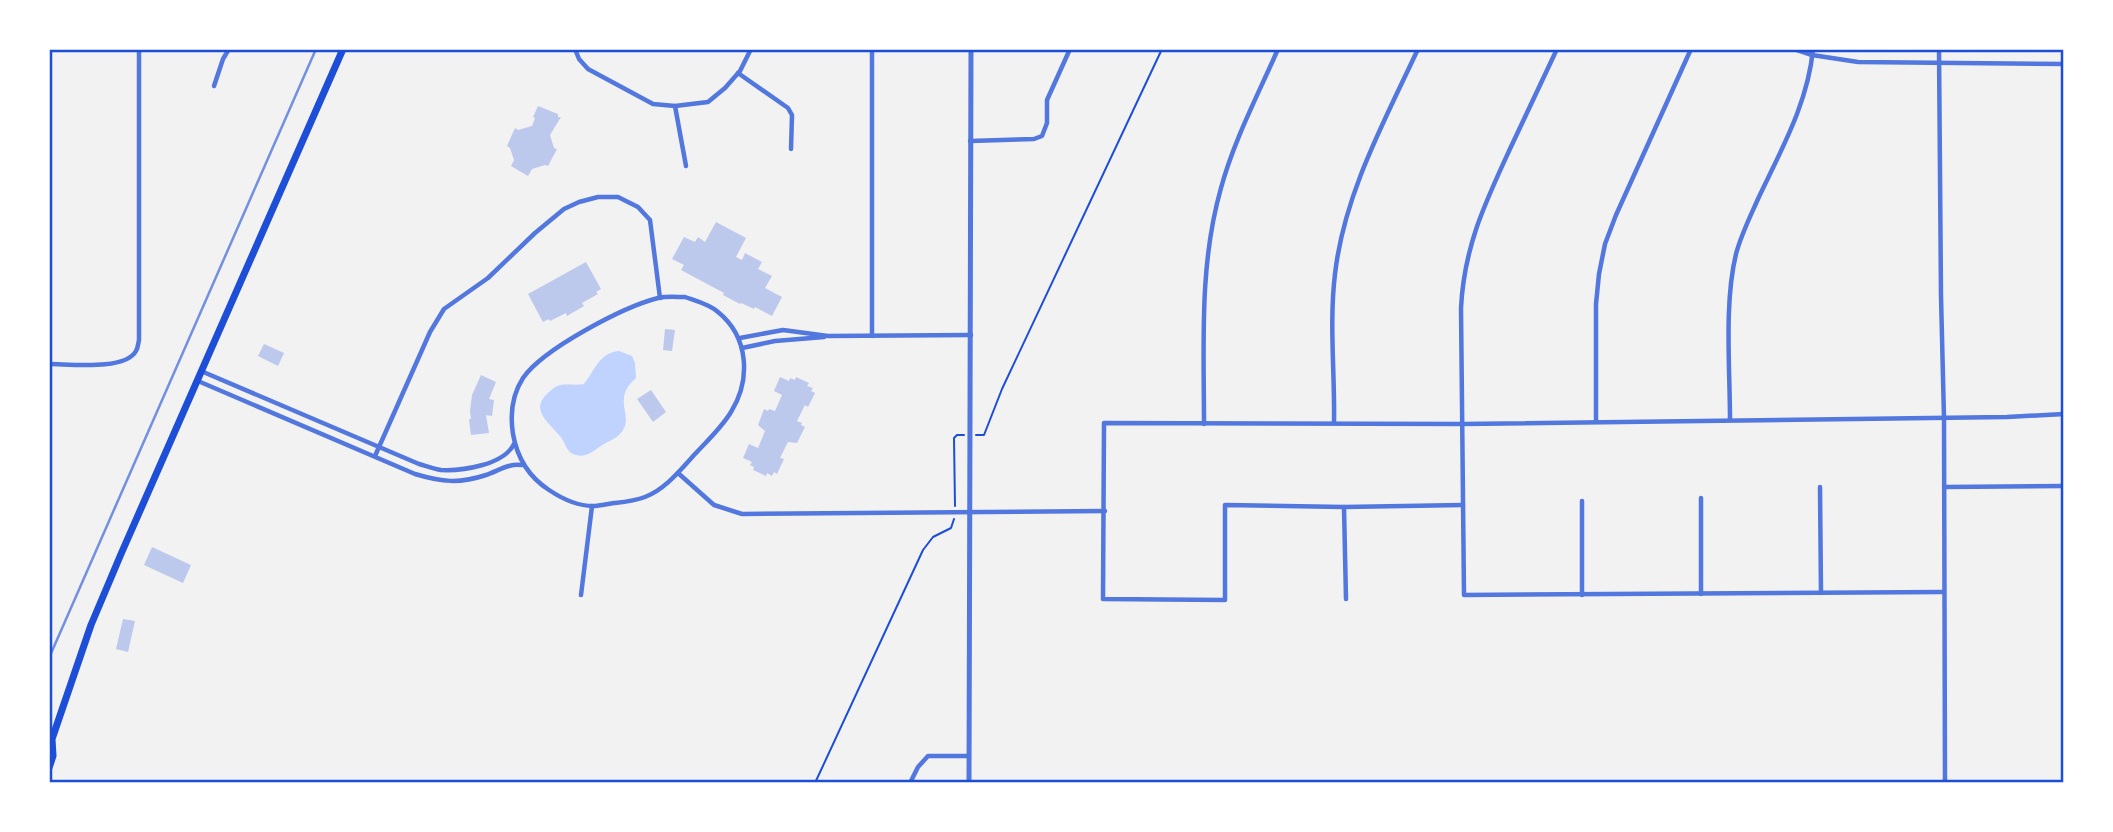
<svg xmlns="http://www.w3.org/2000/svg" width="2113" height="832" viewBox="0 0 2113 832" font-family="Roboto,sans-serif">
<rect width="100%" height="100%" fill="#f2f2f2"/>
<path fill="#bfd3fe" d="M619,351L632,356L635,363L636,378C609,401 638,417 619,435C614,440 606,442 601,446C593,451 586,458 576,455C566,453 566,443 560,436C551,425 531,411 545,396C548,393 553,388 557,386C565,383 575,386 584,384C595,370 599,353 619,351Z"/>
<g fill="#bdc9ec">
<path d="M538,106L558,114V117H561L550,135L554,148L557,149L548,166L545,165L532,169L528,176L511,166L514,160L510,148L507,146L515,128L518,130L532,126L535,118L533,117Z"/>
<path d="M716,222L746,238L736,257L742,260L745,253L762,262L758,269L772,276L765,288L782,297L772,316L755,307L754,309L741,303L740,304L723,295L724,293L681,270L684,265L672,259L684,237L695,242L698,237L705,242Z"/>
<path d="M586,262L601,289L596,292L598,294L582,303L584,306L567,316L566,313L550,321L549,319L543,322L528,294Z"/>
<path d="M665,329L675,330L672,351L663,350Z"/>
<path d="M264,344L284,353L278,366L258,356Z"/>
<path d="M481,375L496,382L489,399L494,400L492,416L486,415L489,433L471,435L469,419H471L470,411L472,395Z"/>
<path d="M780,377L789,381L790,378L795,380L796,377L809,383L807,386L813,388L811,391L815,393L808,407L805,405L797,421L802,423L801,425L805,427L797,443L788,442L780,458L784,459L777,474L774,472L772,476L767,473L766,476L753,470L754,467L750,465L752,462L743,458L749,444L758,448L765,431L758,425L764,409L768,411L769,409L775,411L782,395L774,391Z"/>
<path d="M651,390L666,412L653,422L637,399Z"/>
<path d="M152,547L191,565L183,583L144,565Z"/>
<path d="M123,619L135,621L128,652L116,649Z"/>
</g>
<g fill="none" stroke-linecap="round" stroke-linejoin="round">
<g stroke="#1d4ed8" stroke-width="2">
<path d="M976,435H984L1002,389L1162,49"/>
<path d="M955,506L954,438L957,435H964"/>
<path d="M815,783L923,550L933,537L951,528L954,519"/>
</g>
<g stroke="#5277de" stroke-width="4.5">
<path d="M575,49L579,59L588,69L653,104L675,106L708,102L725,88L740,71L751,49"/>
<path d="M872,49V336"/>
<path d="M1557,49C1541,83 1525,117 1509,151C1484,205 1464,248 1461,308L1464,595L1943,592"/>
<path d="M1794,49L1812,55L1858,62L2064,64"/>
<path d="M1939,49L1941,296L1944,418L1945,783"/>
<path d="M738,73L788,108L792,115L791,149"/>
<path d="M214,86L223,59L229,49"/>
<path d="M675,106L686,166"/>
<path d="M970,141L1034,139L1042,136L1047,123V100L1070,49"/>
<path d="M685,297C696,301 709,304 718,312C749,337 751,380 731,412C722,427 708,440 696,453C681,469 666,489 645,497C635,501 624,502 614,503C607,504 599,506 593,506C577,506 561,498 549,490C529,477 517,457 513,434C510,415 512,395 523,378C543,349 623,307 658,298C666,296 676,297 685,297Z"/>
<path d="M740,338L783,330L828,336L971,335"/>
<path d="M742,348L775,341L824,337"/>
<path d="M49,364C69,364 125,371 136,351C138,348 138,344 139,340V49"/>
<path d="M201,371L419,464C426,466 434,469 441,470C462,471 504,465 514,444"/>
<path d="M198,381L415,474C442,482 459,484 486,475C498,471 509,463 522,465"/>
<path d="M1730,420C1730,369 1724,303 1736,254C1741,235 1750,217 1758,199C1781,150 1808,103 1813,49"/>
<path d="M1596,421V304L1599,274L1605,244L1616,215L1691,49"/>
<path d="M1334,423C1335,374 1329,323 1335,274C1344,194 1385,120 1418,49"/>
<path d="M1204,424C1204,345 1199,265 1221,188C1234,140 1258,95 1278,49"/>
<path d="M375,456L430,332L444,309L488,278L535,233L564,209L579,202L598,197H618L638,207L650,220L660,298"/>
<path d="M678,473L714,505L742,514L1105,511"/>
<path d="M1820,487L1821,593"/>
<path d="M1944,487L2064,486"/>
<path d="M1582,501V595"/>
<path d="M1463,505L1344,507L1225,505V600L1103,599L1104,423L1462,424L2007,417L2064,414"/>
<path d="M1344,507L1346,599"/>
<path d="M1701,594V498"/>
<path d="M581,595L592,506"/>
<path d="M910,783L918,767L928,756H969"/>
</g>
<path stroke="#5277de" stroke-width="5" d="M969,783L971,49"/>
<path stroke="#1d4ed8" stroke-width="7" d="M49,768L53,756L52,739L91,625L121,554L343,49"/>
<path stroke="#7290e2" stroke-width="2.5" d="M49,658L316,49"/>
</g>
<rect width="2113" height="832" fill="none" stroke="#ffffff" stroke-width="102"/>
<rect x="51" y="51" width="2011" height="730" fill="none" stroke="#1d4ed8" stroke-width="2.5"/>
</svg>
